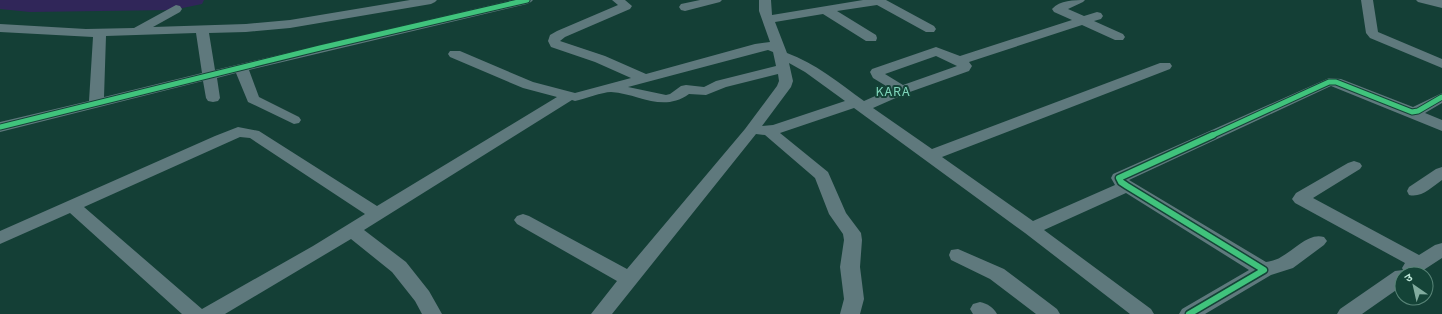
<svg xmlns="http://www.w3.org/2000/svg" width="1442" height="314" viewBox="0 0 1442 314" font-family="'Source Sans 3','Noto Sans Devanagari',sans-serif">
<rect width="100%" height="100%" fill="#143f36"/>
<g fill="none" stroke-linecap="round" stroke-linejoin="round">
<path fill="#302659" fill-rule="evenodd" d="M0,0H204L202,4L173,10L30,12L0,9Z"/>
<g fill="#5f797d" fill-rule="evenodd">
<path d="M410,0H437L435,2L431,4L290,28L246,32L209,33L215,70L512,0H533L531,2L527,4L249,70L259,97L299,117L301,120L299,123L294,124L248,102L236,73L217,78L220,98L218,101L213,102L208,101L206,98L203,81L0,132V122L89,101L93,37L0,32V24L86,29L134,28L176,5L180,6L182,9L180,12L153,27L246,24L290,20ZM196,33L202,73L104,97L106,36Z"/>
<path d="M612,0H625L632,6L630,9L565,37L560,41L605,56L646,74L755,44L770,42L759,11V0H771L772,15L863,0H886L934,26L936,29L934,32H926L877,5L837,11L876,35L877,38L876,41H866L823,14L775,22L787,53C815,63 839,83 864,101L891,89L873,78L870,72L872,69L936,47L960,56L1072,20L1054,12L1052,9C1060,0 1074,0 1085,0L1083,2L1068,9L1084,16L1097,12L1101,13L1103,16L1101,19L1094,21L1123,34L1125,37L1123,40H1115L1082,25L969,62L972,66L969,71L907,93L873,108L932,149L1160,63H1170L1172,66L1170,69L942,157L1033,221L1115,185L1111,178L1113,174L1329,78L1341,79L1413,107L1442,93V103L1425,113L1442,120V131L1331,86L1129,180L1266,262C1271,261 1277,260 1281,257C1294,250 1309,232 1324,237L1327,241L1324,245L1293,268L1271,275L1205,314H1179L1182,309L1249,270L1126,193L1044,230L1151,309L1154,314H1130L1025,233L854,108L780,133L828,172L846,213L861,233L862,240L860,267L864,299L860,314H840L844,299L840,267L844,240L843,234L829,214L815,178L765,135L756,134L612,314H591L617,281L517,224L514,220L517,216L523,214L529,216L627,269L745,129L777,86L779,81L778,74L726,87L706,95L689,94C662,113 640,94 611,92C602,92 585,99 575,101L572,100L364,230L406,262L429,291L442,314H422L415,301L392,272L351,239L225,314H182L70,213L0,244V231L215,136L238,127L259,131L377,206L557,97L523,88L450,57L448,54L450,51H460L533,82L575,93L631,78L595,62L551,47L548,41L550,35L557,31L618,5ZM768,50L773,52L776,66L716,81L704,87L686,85L681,86L670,94L666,95L628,87ZM936,56L957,66L903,85L885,74ZM789,63L805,72L845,101L773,125L762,126L791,87L793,81ZM240,137L250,138L365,214L313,246L202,309L84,207Z"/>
<path d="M700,0H722L720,2L685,11L681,10L679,7L681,4Z"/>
<path d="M1361,0H1373L1378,32L1442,59V68L1370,38L1366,33Z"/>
<path d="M1416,0H1442V8L1418,2Z"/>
<path d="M1354,161L1360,163L1362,166L1360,169L1313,198L1419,255L1435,245L1442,243V258L1419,273L1402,274V286L1362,314H1337L1340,309L1395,271L1403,270L1402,268L1405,263L1295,203L1292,199L1296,193L1348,163Z"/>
<path d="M1442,167V180C1432,187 1422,198 1409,195L1407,191L1409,187L1436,169Z"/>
<path d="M958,249L1004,269L1057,309L1060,314H1036L990,279L951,260L949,255L951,250Z"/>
<path d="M980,302C988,304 993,307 997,314H973L970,309L973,304Z"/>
</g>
<defs>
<g id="cycleway-far1">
<path d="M0,127L320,48L527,0"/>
<path d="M1211,136L1329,82H1336L1412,112L1418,111L1442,97"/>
</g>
<path id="cycleway" d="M1189,314L1264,270L1127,186L1121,182L1119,178L1213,135"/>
</defs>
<use href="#cycleway-far1" stroke="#144337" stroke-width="7"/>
<use href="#cycleway" stroke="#144337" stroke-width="9"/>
<use href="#cycleway-far1" stroke="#40c37c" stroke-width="5"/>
<use href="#cycleway" stroke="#40c37c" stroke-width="6"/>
</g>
<g text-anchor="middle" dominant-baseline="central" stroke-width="4" stroke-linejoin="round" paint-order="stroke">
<g font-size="14" letter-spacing="1" fill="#7ed4ba" stroke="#144337">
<text x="893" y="92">KARA</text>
</g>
</g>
<g transform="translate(1414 286) rotate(326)"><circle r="19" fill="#144337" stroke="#588477"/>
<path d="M0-3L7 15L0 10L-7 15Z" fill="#82ac9f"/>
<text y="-6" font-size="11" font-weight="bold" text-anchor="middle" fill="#bee6d8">उ</text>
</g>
</svg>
